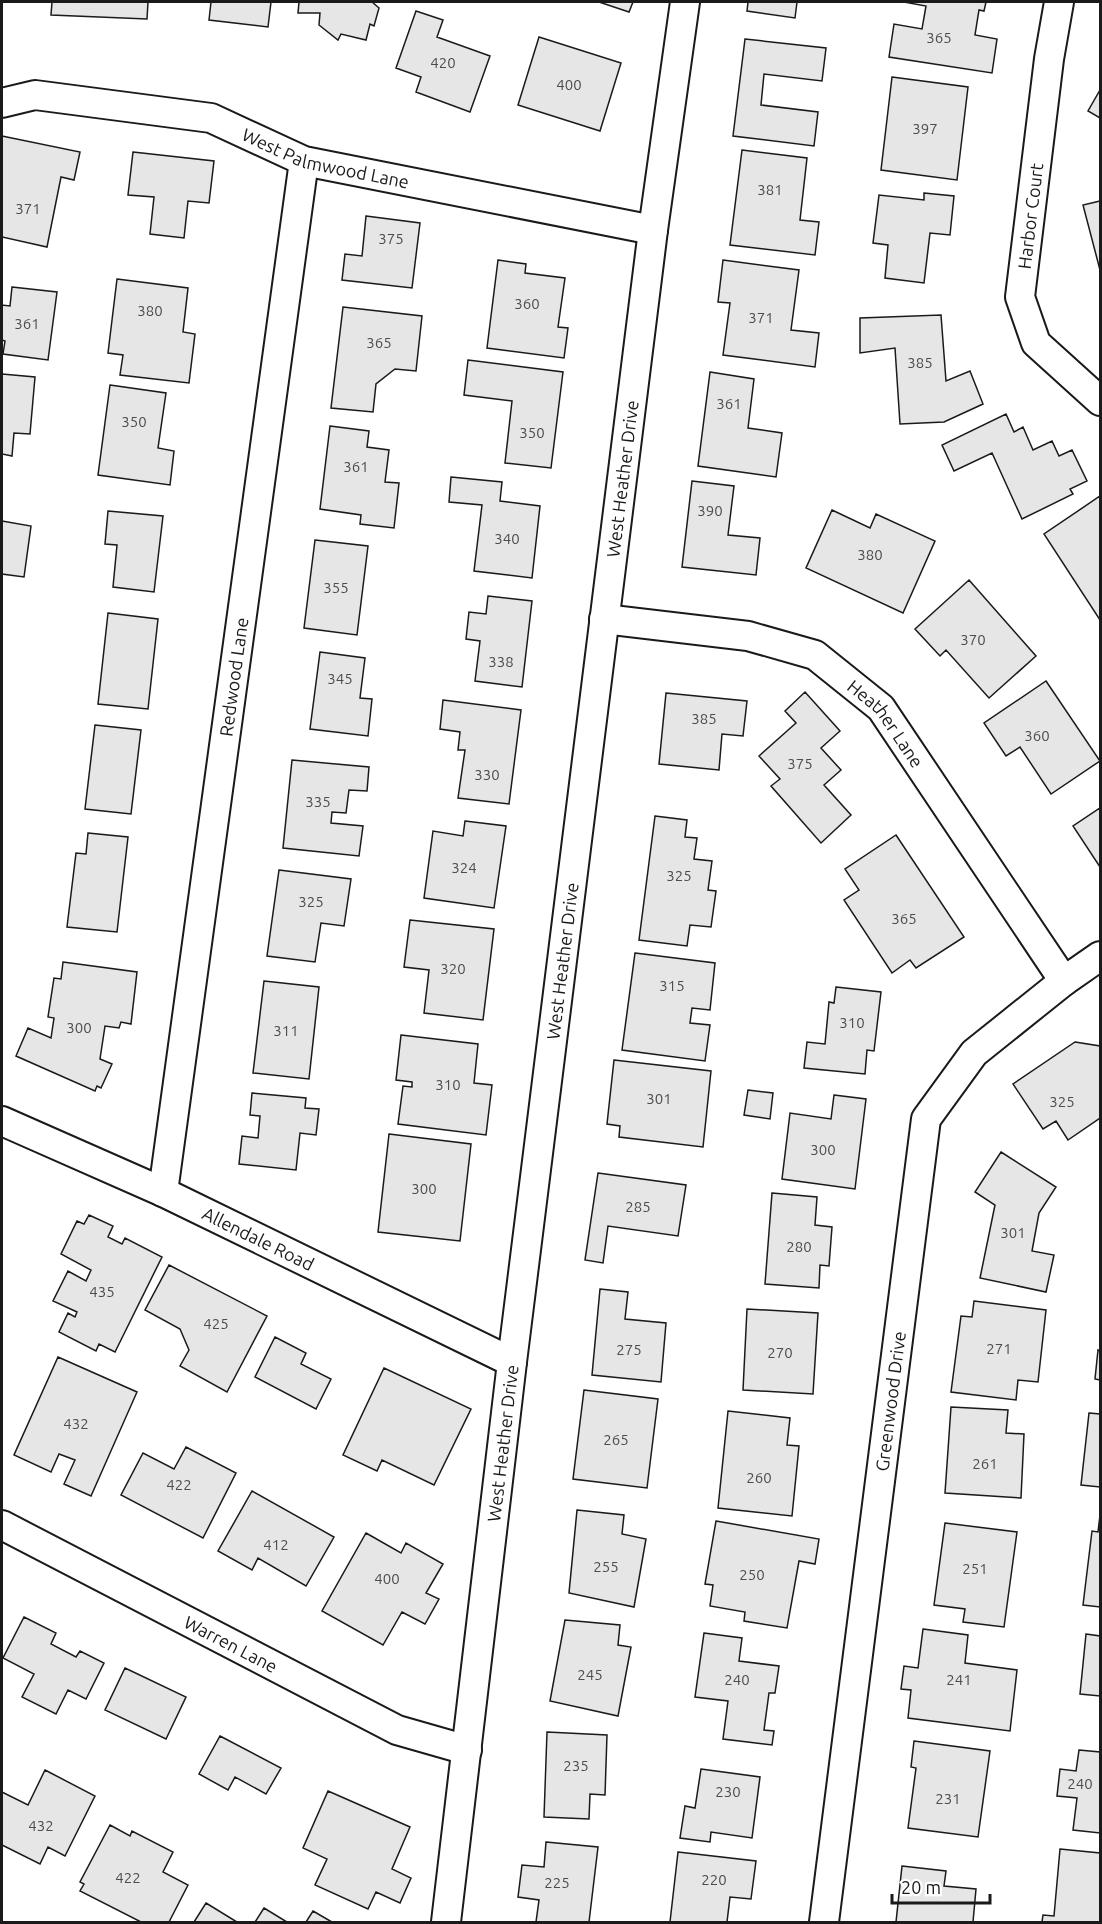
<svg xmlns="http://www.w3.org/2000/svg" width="1102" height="1924" viewBox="0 0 1102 1924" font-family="Ubuntu,sans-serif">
<rect width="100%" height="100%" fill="#fff"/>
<path fill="#e6e6e6" stroke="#1a1a1a" stroke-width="1.5" d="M52,2h96l-1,17 -96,-4z
M211,2h60l-3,25 -59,-7z
M299,2h73l7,6 -5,18 -4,-2 -4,16 -25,-6 -3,6 -19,-15 1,-12h-22z
M599,2h34l-4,10z
M748,2h49l-2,16 -48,-7z
M904,2h82l-2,9 -5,-1 -4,25 22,4 -5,34 -103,-16 5,-33 28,5 4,-23z
M416,11l27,9 -6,17 53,19 -20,56 -54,-20 5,-15 -25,-9z
M539,37l82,26 -21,68 -82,-26z
M745,39l81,9 -4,33 -58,-7 -3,31 57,7 -4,34 -81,-10z
M892,77l76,10 -11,93 -76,-10z
M1100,90v28l-12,-7z
M2,136l78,16 -6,28 -13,-3 -14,70 -45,-10z
M742,150l65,8 -7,62 19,2 -4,33 -85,-10z
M133,152l81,9 -5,42 -21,-2 -4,37 -34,-4 4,-37 -26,-2z
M924,193l30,3 -4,39 -20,-2 -6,50 -39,-5 3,-33 -15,-2 6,-48 45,5z
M1100,201v69l-17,-65z
M366,216l54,7 -8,65 -70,-8 3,-26 17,2z
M498,260l28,4 -1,9 40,5 -7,49 10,1 -4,30 -77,-10z
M723,260l76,10 -8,60 28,3 -4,34 -92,-12 7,-52 -12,-1z
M117,279l71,9 -5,44 12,2 -6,49 -69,-8 3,-20 -15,-2z
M12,287l45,5 -9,68 -45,-6 2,-13 -3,-1v-35l8,1z
M343,307l79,9 -6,55 -21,-2 -19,15 -3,28 -42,-4z
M941,315l5,66 24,-10 13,33 -39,18 -44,2 -5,-76 -35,5v-35z
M468,360l95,12 -12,96 -46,-5 7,-62 -48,-6z
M710,372l44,7 -6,49 34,5 -6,44 -78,-11z
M2,374l33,3 -5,57 -16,-1 -2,23 -10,-2z
M110,385l56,8 -8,55 16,3 -4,34 -72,-10z
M1006,414l8,18 9,-5 10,23 19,-9 7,15 13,-6 15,31 -17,8 3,5 -51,25 -30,-66 -38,18 -12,-26z
M330,426l39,5 -2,16 22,3 -4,32 14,1 -5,45 -34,-4 1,-9 -41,-6z
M451,477l51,5 -2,19 40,5 -8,72 -58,-7 8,-66 -33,-3z
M692,481l42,5 -6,49 32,3 -4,37 -74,-8z
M1100,496v124l-56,-86z
M832,510l38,18 6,-14 59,27 -32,72 -97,-45z
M108,511l55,5 -9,76 -41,-5 4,-42 -12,-1z
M2,521l29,5 -7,51 -22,-3z
M315,540l53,6 -11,89 -53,-7z
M969,580l67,76 -47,42 -43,-48 -6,6 -25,-27z
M488,596l44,5 -10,86 -47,-6 5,-40 -14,-2 3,-27 17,2z
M108,613l50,6 -10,90 -50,-5z
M320,652l45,6 -5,40 12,1 -4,37 -58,-7z
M1046,681l54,80 -49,33 -31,-47 -14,9 -22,-33z
M805,692l35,39 -19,17 20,22 -17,15 27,30 -30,28 -50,-57 9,-7 -21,-23 37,-33 -11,-12z
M666,693l81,8 -4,35 -21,-2 -3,36 -60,-6z
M443,700l78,10 -12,94 -51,-6 7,-48h-7l2,-18 -20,-3z
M95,725l46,5 -10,84 -46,-5z
M292,760l77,7 -2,24 -18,-1 -3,23 -14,-1 -1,11 32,3 -4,30 -76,-8z
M1100,808v59l-27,-41z
M655,816l32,4 -2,17 12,1 -3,21 18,2 -4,29 8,1 -5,36 -21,-2 -3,21 -48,-6z
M465,821l41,5 -12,82 -70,-10 9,-67 30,5z
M88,833l40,4 -11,95 -50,-5 9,-74 10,1z
M896,835l68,102 -48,31 -6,-8 -18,13 -48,-73 15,-10 -14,-21z
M279,870l72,9 -7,47 -23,-3 -6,39 -48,-6z
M410,920l84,9 -11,91 -59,-7 5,-43 -25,-3z
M635,953l80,10 -5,47 -18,-2 -2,15 20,2 -5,36 -83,-11z
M63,962l74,10 -6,52 -10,-2 -2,6 -14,-2 -5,33 12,5 -11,24 -4,-2 -2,5 -79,-35 12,-28 23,10 3,-20 -6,-1 6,-39 7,1z
M264,981l55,6 -10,92 -56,-6z
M836,987l45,5 -7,59 -7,-1 -2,24 -61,-6 3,-26 18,2 4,-42 5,1z
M401,1035l77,9 -4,39 18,2 -6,50 -88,-11 5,-38 9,1v-5l-16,-2z
M1075,1042l25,4v72l-32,22 -12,-19 -13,8 -30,-45z
M614,1060l97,11 -8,76 -84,-10 1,-11 -13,-2z
M748,1090l25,3 -3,26 -26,-4z
M252,1093l54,5 -1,10 14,1 -3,26 -16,-2 -4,37 -57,-6 3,-28 16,2 2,-22 -10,-1z
M834,1095l32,4 -11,90 -73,-10 8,-66 41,6z
M389,1134l82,10 -11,97 -82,-9z
M1001,1152l55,35 -17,26 -7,38 22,4 -8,37 -66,-14 15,-73 -20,-13z
M598,1173l88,12 -8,51 -70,-10 -5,37 -18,-3z
M772,1193l45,4 -2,28 17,2 -3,39 -9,-1 -1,23 -54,-4z
M89,1215l24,11 -5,11 14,7 3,-6 37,19 -47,95 -16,-8 -3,7 -37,-19 9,-19 7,4 2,-5 -24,-11 15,-30 18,10 5,-11 -30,-16 16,-33 7,3z
M169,1265l98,51 -40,76 -47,-26 9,-16 -9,-21 -35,-19z
M600,1289l28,3 -3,27 41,4 -5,59 -69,-7z
M974,1301l72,9 -8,72 -20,-2 -2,20 -65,-8 10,-76 11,1z
M747,1309l71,4 -5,81 -70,-4z
M275,1337l31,16 -5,11 30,15 -15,30 -61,-32z
M1098,1350l2,1v29l-5,-1z
M58,1357l79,35 -46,104 -27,-12 11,-24 -16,-6 -8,18 -37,-17z
M384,1368l87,41 -37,76 -52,-25 -5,11 -34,-16z
M584,1390l74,9 -11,89 -74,-9z
M951,1407l57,3 -2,23 18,1 -3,64 -76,-5z
M728,1411l62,7 -3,27 12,1 -7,70 -74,-8z
M1089,1413l11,1v73l-19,-2z
M186,1447l50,26 -33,65 -82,-43 22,-42 31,16z
M252,1491l82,46 -28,49 -48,-28 -6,12 -34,-19z
M577,1510l47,5 -2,19 24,5 -12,68 -65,-14z
M1100,1515v92l-17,-2 9,-74 6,1z
M716,1521l103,18 -4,25 -16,-3 -12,67 -43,-7 1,-9 -35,-6 3,-21 -8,-1z
M945,1523l72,9 -13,95 -41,-5 2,-13 -31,-4z
M366,1533l35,20 5,-10 37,21 -17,29 13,6 -14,25 -23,-12 -19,33 -61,-34z
M24,1617l32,16 -5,11 25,13 4,-6 24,12 -18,36 -18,-9 -12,24 -34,-17 12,-23 -31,-16z
M565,1620l55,5 -2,20 13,2 -13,69 -68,-15z
M923,1629l45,6 -3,28 52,7 -7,61 -102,-13 3,-28 -10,-1 3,-23 14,2z
M704,1633l38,5 -3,23 40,5 -4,27h-6l-5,37 10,1 -2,14 -49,-6 5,-38 -33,-4z
M1086,1634l14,2v60l-20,-2z
M125,1668l61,29 -20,42 -61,-29z
M547,1732l60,3 -2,60 -15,-1 -1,25 -45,-2z
M220,1736l61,32 -15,26 -31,-17 -7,13 -29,-16z
M914,1741l76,10 -12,86 -70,-9 8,-60 -5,-1z
M1079,1750l21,2v81l-27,-3 4,-32 -20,-2 3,-27 16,2z
M701,1769l59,8 -8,61 -41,-6 -1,10 -30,-4 5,-32 10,2z
M45,1770l50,26 -30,60 -17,-9 -8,17 -38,-19v-53l26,13z
M328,1791l82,36 -18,42 19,9 -11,25 -24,-11 -8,17 -53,-24 12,-26 -24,-11z
M110,1825l20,11 2,-5 41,21 -10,20 25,13 -19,37h-28l-61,-31 4,-7 -4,-2z
M546,1842l52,5 -9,75h-53l3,-22 -21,-3 4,-32 22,2z
M1060,1849l40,4v69h-58l1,-7 11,1z
M678,1852l78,9 -5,38 -21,-2 -3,25h-57z
M902,1866l44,5 -2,15 32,3 -3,33h-77z
M206,1903l31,19h-43z
M264,1908l23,14h-32z
M313,1911l19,11h-26z"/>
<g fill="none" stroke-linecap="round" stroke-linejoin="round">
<defs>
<g id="street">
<path d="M1059,2l-10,57 -29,238 16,46 64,58"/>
<path id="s1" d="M2,103l33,-8 176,23 93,43 349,69"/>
<path id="s2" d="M604,619l144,17 67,19 66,53 183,273"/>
<path id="s3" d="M2,1121l161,71 349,170"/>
<path id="s4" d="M163,1192l141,-1031"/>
<path id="s5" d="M2,1525l395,205 70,20"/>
<path id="s6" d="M446,1922l66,-560 141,-1132 32,-228"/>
<path id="s7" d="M824,1922l102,-803 48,-66 90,-72 36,-25"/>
</g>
</defs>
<use href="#street" stroke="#1a1a1a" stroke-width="32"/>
<use href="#street" stroke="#fff" stroke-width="28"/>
</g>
<g text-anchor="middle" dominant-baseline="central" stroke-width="4.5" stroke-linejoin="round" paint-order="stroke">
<g font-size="15" fill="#4d4d4d">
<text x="939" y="37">365</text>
<text x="443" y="62">420</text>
<text x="569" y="84">400</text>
<text x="925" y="128">397</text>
<text x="770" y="189">381</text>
<text x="28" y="208">371</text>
<text x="391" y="238">375</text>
<text x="527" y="303">360</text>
<text x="150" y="310">380</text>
<text x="761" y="317">371</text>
<text x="27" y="323">361</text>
<text x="379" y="342">365</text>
<text x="920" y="362">385</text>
<text x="729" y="403">361</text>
<text x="134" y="421">350</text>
<text x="532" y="432">350</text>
<text x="356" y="466">361</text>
<text x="710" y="510">390</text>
<text x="507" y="538">340</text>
<text x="870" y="554">380</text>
<text x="336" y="587">355</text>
<text x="973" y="639">370</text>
<text x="501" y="661">338</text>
<text x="340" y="678">345</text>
<text x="704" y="718">385</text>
<text x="1037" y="735">360</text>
<text x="800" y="763">375</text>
<text x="487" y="774">330</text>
<text x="318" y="801">335</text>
<text x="464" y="867">324</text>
<text x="679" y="875">325</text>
<text x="311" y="901">325</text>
<text x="904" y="918">365</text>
<text x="453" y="968">320</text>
<text x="672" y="985">315</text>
<text x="852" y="1022">310</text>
<text x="79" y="1027">300</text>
<text x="286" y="1030">311</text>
<text x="448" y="1084">310</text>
<text x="659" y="1098">301</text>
<text x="1062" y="1101">325</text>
<text x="823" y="1149">300</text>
<text x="424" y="1188">300</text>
<text x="638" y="1206">285</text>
<text x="1013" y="1232">301</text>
<text x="799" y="1246">280</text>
<text x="102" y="1291">435</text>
<text x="216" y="1323">425</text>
<text x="999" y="1348">271</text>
<text x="629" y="1349">275</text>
<text x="780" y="1352">270</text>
<text x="76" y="1423">432</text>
<text x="616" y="1439">265</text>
<text x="985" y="1463">261</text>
<text x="759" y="1477">260</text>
<text x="179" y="1484">422</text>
<text x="276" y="1544">412</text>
<text x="606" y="1566">255</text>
<text x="975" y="1568">251</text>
<text x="752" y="1574">250</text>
<text x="387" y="1578">400</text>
<text x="590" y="1674">245</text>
<text x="737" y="1679">240</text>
<text x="959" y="1679">241</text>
<text x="576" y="1765">235</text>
<text x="1080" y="1783">240</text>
<text x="728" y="1791">230</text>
<text x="948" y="1798">231</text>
<text x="41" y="1825">432</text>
<text x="128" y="1877">422</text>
<text x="714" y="1879">220</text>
<text x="557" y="1882">225</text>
</g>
<g font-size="18" fill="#1a1a1a" stroke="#fff">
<text stroke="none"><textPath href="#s1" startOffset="334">West Palmwood Lane</textPath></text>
<text transform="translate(1030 216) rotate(-83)">Harbor Court</text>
<text stroke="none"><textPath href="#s6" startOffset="1454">West Heather Drive</textPath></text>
<text stroke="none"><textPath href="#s4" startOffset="520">Redwood Lane</textPath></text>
<text stroke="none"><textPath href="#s2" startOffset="314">Heather Lane</textPath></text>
<text stroke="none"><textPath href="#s6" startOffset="968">West Heather Drive</textPath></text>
<text stroke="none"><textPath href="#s3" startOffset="282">Allendale Road</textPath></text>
<text stroke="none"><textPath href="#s7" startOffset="525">Greenwood Drive</textPath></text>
<text stroke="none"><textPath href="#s6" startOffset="482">West Heather Drive</textPath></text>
<text stroke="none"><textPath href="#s5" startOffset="258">Warren Lane</textPath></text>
</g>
</g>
<rect width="1102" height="1924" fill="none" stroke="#1a1a1a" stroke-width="6"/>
<path d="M892 1894v9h98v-9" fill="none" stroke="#1a1a1a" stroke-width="3"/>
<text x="901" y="1894" font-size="18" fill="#1a1a1a" stroke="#ffffff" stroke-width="4.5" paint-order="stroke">20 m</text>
</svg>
